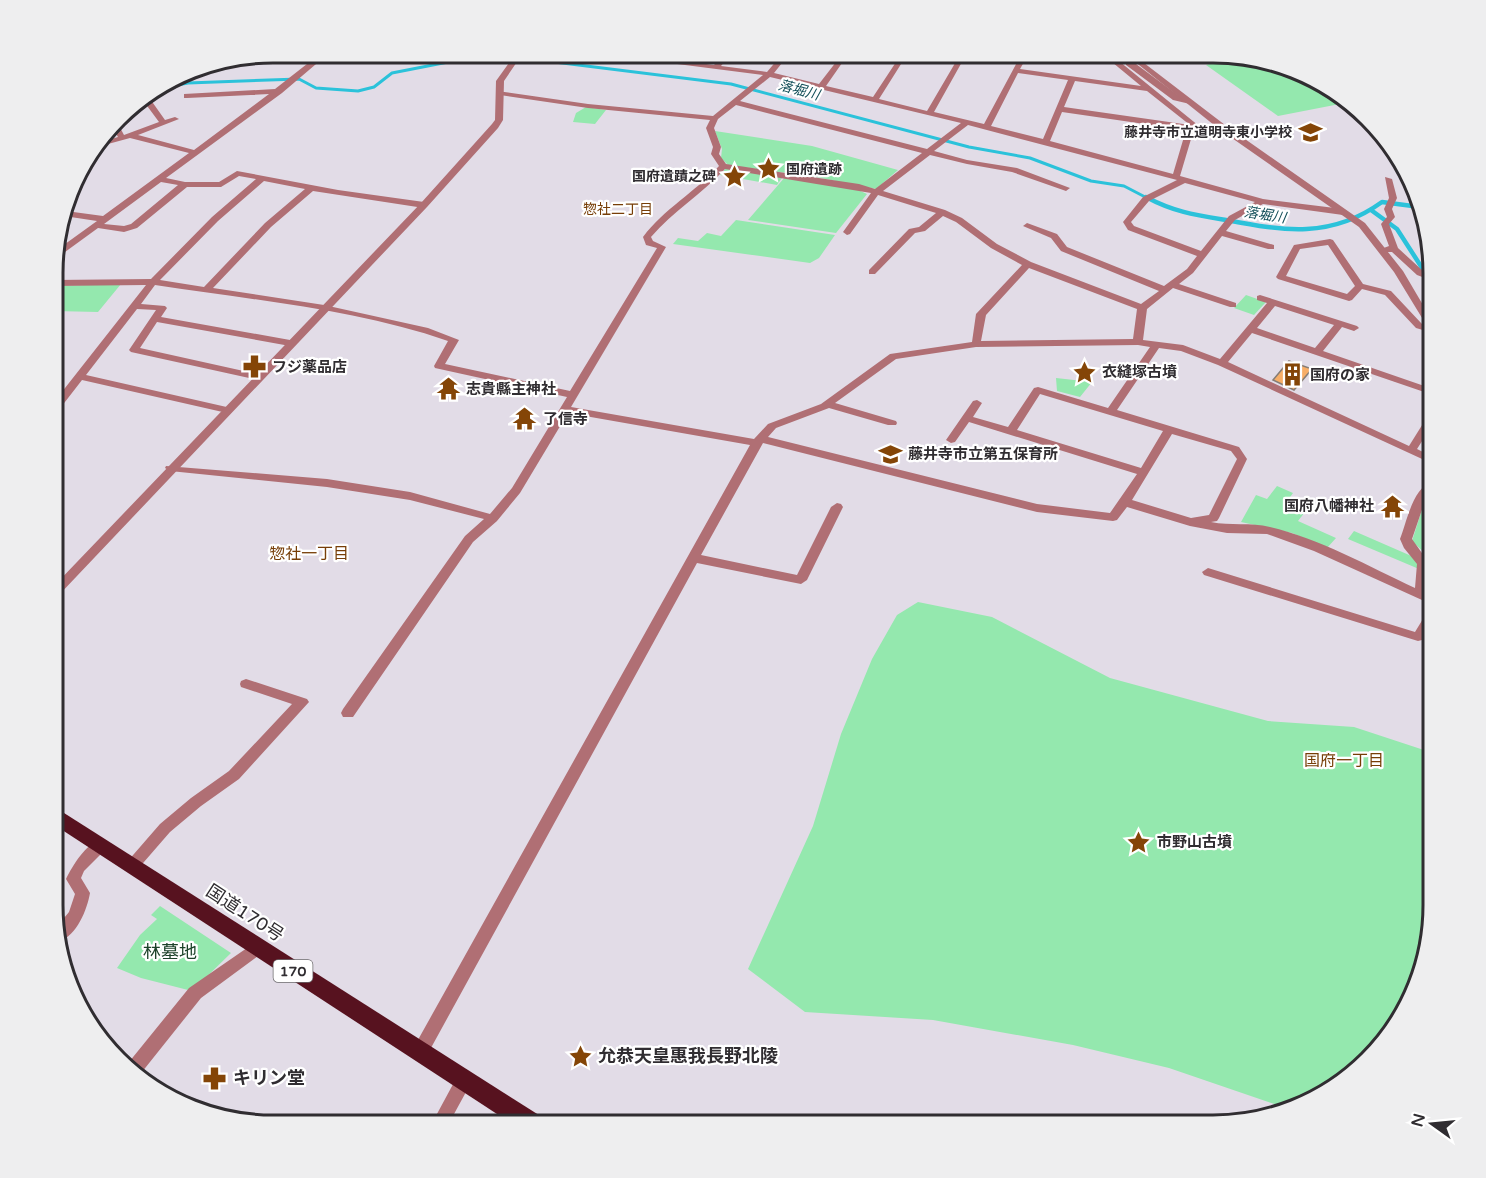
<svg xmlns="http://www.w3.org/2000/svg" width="1486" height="1178" viewBox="0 0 1486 1178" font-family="'Varela Round','Noto Sans JP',sans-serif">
<rect width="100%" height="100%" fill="#e2dce7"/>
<path fill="#94e8ae" d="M1240,56l57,13 53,33 -72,14 -72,-51z
M586,107l20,3 -11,14 -22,-2 3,-9z
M715,131l97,15 86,24 -22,19 -60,-12 -88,-12 -7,-7 1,-9z
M726,168l58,7 -7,10 -57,-10z
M785,177l69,11 13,6 -31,39 -88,-13z
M736,220l99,15 -16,23 -9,5 -137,-19 5,-6 20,3 9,-8 14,3z
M121,284l-23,28 -44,-1v-25z
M1246,295l20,7 -12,13 -20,-7z
M1056,378l36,4 -12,15 -23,-6z
M1277,486l16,7 -5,7 20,8 -10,13 38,17 -9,10 -35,-15 -51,-11 15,-27 11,4z
M1430,493l3,2v66l-21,-20 13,-41z
M1354,531l62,27 3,11 -71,-30z
M918,602l74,15 118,61 158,43 86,6 79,26v166l-16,70 -39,62 -81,58 -5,1 -123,-42 -96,-23 -140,-25 -128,-8 -57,-43 65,-143 28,-92 31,-75 25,-44z
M160,906l71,47 -39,38 -51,-13 -24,-10 23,-33 17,-16 -6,-4z"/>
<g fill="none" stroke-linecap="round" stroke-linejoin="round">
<path stroke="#2bc2da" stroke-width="3" d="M161,88l27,-5 111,-4 17,9 42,3 16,-4 18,-14 97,-19 242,30 238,63 61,11 61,23 33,5 25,13"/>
<path stroke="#2bc2da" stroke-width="4.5" d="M1146,197c28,15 49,18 80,23 58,11 105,19 156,-18l38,5
M1371,210l26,19 36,56"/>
</g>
<path fill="#f7ae68" stroke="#867d76" stroke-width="1.5" d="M1289,361l23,8 -18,21 -21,-10z"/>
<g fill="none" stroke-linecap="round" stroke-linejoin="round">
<path fill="#b06f74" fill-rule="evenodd" d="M321,53h8l-47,40 -116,85 19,4h34l18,-11 101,19 86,12 4,3 -4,3 -111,-17 -42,36 -58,61 111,17 104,23 31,12 -14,24 125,27 87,-143 -11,-3 -3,-8c21,-28 52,-45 76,-71l-8,-12 2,-7 -7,-19 4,-8 -122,-12 -88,-13 -4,-2 1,-2 91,13 125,12 50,-41 -156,-20 -4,-2h18l93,12 11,-12h7l-11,13 46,6 16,-19h7l-16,20 45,11 24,-31h6l-23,33 47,11 29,-44h6l-29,46 48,12 34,-58h6l-33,59 50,12 38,-71h7l-9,16 121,17 -40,-33h8l90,73 -5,3 -14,47 83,23 80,10 4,3 -4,3 -80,-11 -28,16 -9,11 48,14v4h-6l-46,-13 -29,37 -14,11 57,19v4h-6l-57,-19 -26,21 -4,31 40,5 37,14 47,-56 -10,-3v-4l3,-1 97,31 2,2 -5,3 -12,-4 -19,24 110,38v6l-181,-62 -24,29 181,84 20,-32 4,-1v11l-16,25 16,8v7l-215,-99 -37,-14 -22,-3 -42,62 122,37 8,12 -28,59 -2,3 -6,1c19,4 40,0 59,5 48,11 100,40 145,61l2,-24 -13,-16 -4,-9c7,-18 13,-52 33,-58v9l-7,8 -14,41 17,24 -3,30 7,3v9l-119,-54 -47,-17 -40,-1 -37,-7 -63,-19 -10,13 -4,1 -76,-9 -274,-69 -62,112 96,20 34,-68 6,-4 4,1 2,3 -36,73 -6,4 -104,-21 -271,494 -6,3 -6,-3 -2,-5 2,-5 336,-602 -182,-32 -48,80 -23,28 -24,21 -120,175h-10l-2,-4 2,-4 122,-173 19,-17 -74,-19 -83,-13 -157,-16 -5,-3 1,-2 161,13 83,13 80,22 22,-26 55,-91 -132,-29 -1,-2 14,-25c-93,-32 -195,-41 -293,-56l-14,19 24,2 2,2 -6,9 129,23 5,3 -5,3 -133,-24 -17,26 122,27v4l-4,1 -127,-28 -2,-2 27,-40 -19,-1 -51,66 145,33 1,2 -1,2 -4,1 -145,-33 -24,31 -4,1v-10l92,-117 -92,1v-6l97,-1 61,-62 44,-38 -17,-3 -18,11h-34l-50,41 -13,4 -26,-4 -44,32v-8l43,-31 -33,-5 2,-5 37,5 86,-63 -59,-15 -22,6v-4l10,-3 -6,-10 5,-5 7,13 35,-13 -17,-23 6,-3 17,24 10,-3 4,2 -41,16 56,15 75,-56 -82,4h-3v-4l91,-5zM1018,73l50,7 -25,59 -52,-13zM770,77l191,46 -34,26 -187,-48zM1075,81l72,10 43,34 -126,-18zM736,105l186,48 -47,36 -16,-5 -133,-20 -7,-10 2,-7 -7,-19 4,-9zM1062,112l124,18 -13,44 -123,-33zM968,125l209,55 -34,17 -20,25 5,8 69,26 -10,13 -23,17 -97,-39 -10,-13 -30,-11 -4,3 28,12 10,13 98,40 -18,13 -110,-42 -34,-18 -35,-26 -17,-8 -62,-19 47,-36 37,9 45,8 54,19 4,-3 -53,-20 -50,-8 -33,-9zM725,169l146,24 -28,39 4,3 3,-1 28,-39 58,18 -17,14 -10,2 -40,41v4h6l40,-41 10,-2 18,-15 13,6 35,26 31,17 -46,49 -4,28 -82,12 -69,50 -53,20 -14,15 -183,-32 95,-160 -13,-6 -2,-4c22,-26 51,-43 74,-68zM264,181l41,8 -40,34 -61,64 -44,-7 58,-59zM161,182l17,3 -47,39 -7,2 -20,-2zM1185,183l70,19 -26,14 -28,35 -67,-25 -3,-4 18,-21zM1029,268l108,41 -4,30 -152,2 5,-26zM1275,306l59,19 -19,23 -58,-20zM1138,345l12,2 -42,61 -70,-21 -4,1 -26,39 -35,-10 9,-14 -5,-3 -4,1 -27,39 5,3 4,-1 14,-20 168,52 -27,39 -73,-9 -269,-67 8,-9 53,-20 59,17h8l1,-2 -1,-2 -61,-18 61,-44 80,-12zM1040,394l123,37 -22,37 -124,-38zM1172,434l59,17 6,8 -28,56 -18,3 -59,-18z
M1126,61h6l47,35 15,6 -4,2 -17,-4 -47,-35z
M1385,177l7,2 5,19 -5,11 3,8 -6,7 9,24 25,23 10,4v6l-16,-6 -25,-23h-7l-4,-3 8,-3 -8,-22 6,-7 -3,-8 5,-11z
M1330,239l3,1 30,44 28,7 31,33 11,3v6l-17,-5 -31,-33 -23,-6 -10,11 -3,1 -71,-22 -2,-2 18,-32zM1328,245l27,41 -8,8 -61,-18 14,-27z
M1208,568l207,64 14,-23 4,-1v14l-11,18 -4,1 -214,-66 -2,-3z
M246,679l61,20 2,3 -70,77 -38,27 -31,26 -33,38 -5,2 -5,-2 -2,-4 2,-4 33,-38 31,-26 38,-27 63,-67 -51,-17 -1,-3 1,-3z
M101,839l5,2 2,4 -2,4 -22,22 -3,7 9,15c-3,17 -13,42 -31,49l-4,-13 14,-17 6,-18 -9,-15c7,-14 19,-34 35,-40z
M257,941l5,2 3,5 -3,5 -61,45 -63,79 -13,-10 64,-79z
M464,1073l6,2 2,6 -24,44h-17l27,-50z"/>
<path fill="#b06f74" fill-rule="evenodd" d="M516,53h7l-19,28 -1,39 -5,8 -71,79 -369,389 -4,1v-11l367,-383 71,-79 3,-4 1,-39z
M1124,53h7l94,72 140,98 38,48 30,51v10l-3,-1 -36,-59 -35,-45 -140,-98z"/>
<path fill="#57121f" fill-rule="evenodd" d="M53,806l489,311 4,8h-32l-461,-301z"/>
</g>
<defs>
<symbol id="school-bare" viewBox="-9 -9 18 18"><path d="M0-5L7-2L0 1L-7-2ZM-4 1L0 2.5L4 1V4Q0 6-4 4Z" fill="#844507" stroke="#fff" stroke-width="2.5" paint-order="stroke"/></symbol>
<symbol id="sight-bare" viewBox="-9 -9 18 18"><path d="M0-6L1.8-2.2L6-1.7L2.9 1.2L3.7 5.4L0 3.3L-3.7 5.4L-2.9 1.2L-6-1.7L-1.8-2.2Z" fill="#844507" stroke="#fff" stroke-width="2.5" paint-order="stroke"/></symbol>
<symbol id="pharmacy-bare" viewBox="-9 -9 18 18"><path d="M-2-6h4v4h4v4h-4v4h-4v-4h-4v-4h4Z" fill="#844507" stroke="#fff" stroke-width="2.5" paint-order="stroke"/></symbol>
<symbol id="building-bare" viewBox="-9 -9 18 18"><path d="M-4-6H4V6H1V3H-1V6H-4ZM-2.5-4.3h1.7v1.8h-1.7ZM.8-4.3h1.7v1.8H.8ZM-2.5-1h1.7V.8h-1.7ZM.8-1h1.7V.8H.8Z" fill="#844507" stroke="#fff" stroke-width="2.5" paint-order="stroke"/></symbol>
<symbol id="temple-bare" viewBox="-9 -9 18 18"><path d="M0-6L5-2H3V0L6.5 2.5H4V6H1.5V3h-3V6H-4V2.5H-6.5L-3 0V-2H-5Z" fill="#844507" stroke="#fff" stroke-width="2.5" paint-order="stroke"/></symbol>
</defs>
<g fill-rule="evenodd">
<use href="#school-bare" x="1294" y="116" width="33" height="33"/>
<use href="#sight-bare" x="752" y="152" width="33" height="33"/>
<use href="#sight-bare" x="718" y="160" width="33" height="33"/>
<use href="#pharmacy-bare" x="238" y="350" width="33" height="33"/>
<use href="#sight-bare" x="1068" y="356" width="33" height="33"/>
<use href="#building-bare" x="1276" y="358" width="33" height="33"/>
<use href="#temple-bare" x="432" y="372" width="33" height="33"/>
<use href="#temple-bare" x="508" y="402" width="33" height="33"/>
<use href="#school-bare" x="874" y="438" width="33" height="33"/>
<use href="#temple-bare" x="1376" y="490" width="33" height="33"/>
<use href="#sight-bare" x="1122" y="826" width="33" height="33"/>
<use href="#sight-bare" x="564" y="1040" width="33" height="33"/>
<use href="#pharmacy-bare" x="198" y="1062" width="33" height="33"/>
</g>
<g text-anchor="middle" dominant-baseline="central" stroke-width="4.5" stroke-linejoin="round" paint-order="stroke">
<g font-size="14" font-style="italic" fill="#124e58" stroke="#fff">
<text transform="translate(799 90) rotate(15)">落堀川</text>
<text transform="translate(1265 215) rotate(9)">落堀川</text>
</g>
<g font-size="14" font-weight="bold" fill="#302d31" stroke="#fff" text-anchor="end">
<text x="1292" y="132">藤井寺市立道明寺東小学校</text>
<text x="786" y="169" text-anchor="start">国府遺跡</text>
<text x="716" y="176">国府遺蹟之碑</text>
</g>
<g font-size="14" fill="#773e07" stroke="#fff">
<text x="618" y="209">惣社二丁目</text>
</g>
<rect fill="#fff" stroke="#6e6c6f" stroke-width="1.5" x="273.5" y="960" width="39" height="22" rx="4.5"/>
<g font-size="14" font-weight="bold" fill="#302d31">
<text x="293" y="971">170</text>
</g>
<g font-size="15" font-weight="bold" fill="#302d31" stroke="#fff" text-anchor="start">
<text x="272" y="367">フジ薬品店</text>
<text x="1102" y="372">衣縫塚古墳</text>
<text x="1310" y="375">国府の家</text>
<text x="466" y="389">志貴縣主神社</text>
<text x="543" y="419">了信寺</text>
<text x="908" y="454">藤井寺市立第五保育所</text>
<text x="1374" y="506" text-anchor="end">国府八幡神社</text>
<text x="1157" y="842">市野山古墳</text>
</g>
<g font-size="16" fill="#773e07" stroke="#fff">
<text x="309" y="554">惣社一丁目</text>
<text x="1344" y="761">国府一丁目</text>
</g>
<g font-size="18" fill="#302d31" stroke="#fff">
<text transform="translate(245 913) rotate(33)">国道170号</text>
</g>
<g font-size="18" fill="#1c422a" stroke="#fff">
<text x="170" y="952">林墓地</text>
</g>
<g font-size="18" font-weight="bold" fill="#302d31" stroke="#fff" text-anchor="start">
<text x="598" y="1056">允恭天皇惠我長野北陵</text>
<text x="233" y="1078">キリン堂</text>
</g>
</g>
<path d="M0 0H1486V1178H0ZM273 63H1213A210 210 0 0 1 1423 273V905A210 210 0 0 1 1213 1115H273A210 210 0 0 1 63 905V273A210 210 0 0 1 273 63Z" fill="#eeeeef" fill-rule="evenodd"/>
<path fill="none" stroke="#302d31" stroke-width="3" d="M273 63H1213A210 210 0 0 1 1423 273V905A210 210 0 0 1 1213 1115H273A210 210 0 0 1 63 905V273A210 210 0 0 1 273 63Z"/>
<g transform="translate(1432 1124) rotate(285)" stroke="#ffffff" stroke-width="4.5" paint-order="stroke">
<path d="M0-4.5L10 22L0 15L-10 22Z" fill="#302d31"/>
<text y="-9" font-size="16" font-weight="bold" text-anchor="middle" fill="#302d31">N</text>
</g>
</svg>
